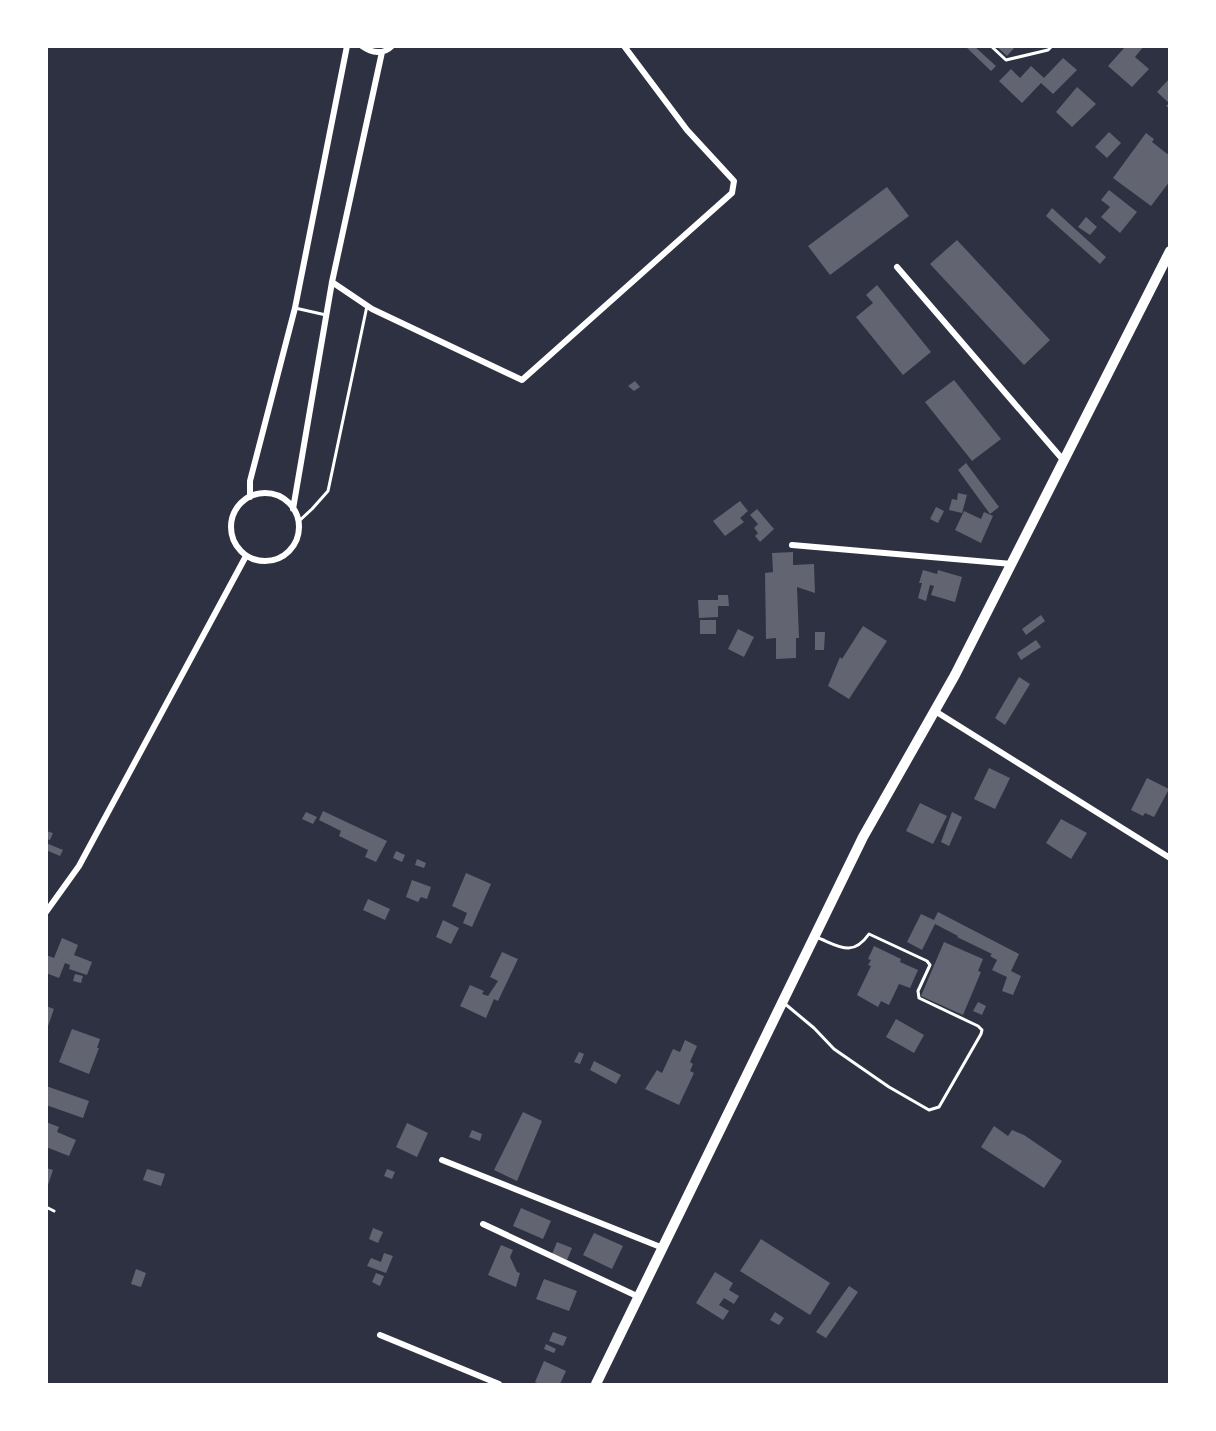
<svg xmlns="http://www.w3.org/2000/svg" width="1216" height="1431" viewBox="0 0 1216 1431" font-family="'Varela Round',sans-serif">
<rect width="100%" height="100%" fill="#2d3142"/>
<path fill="#626471" d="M965,46h9l22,20 -5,5z
M996,46h20l-9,10z
M1144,46l-9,11 14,12 -17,18 -24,-21 17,-19z
M1063,58l14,12 -24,24 -12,-11 -19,20 -23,-22 12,-12 9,9 11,-12 13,12z
M1170,78v31l-4,-3 3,-3 -12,-11z
M1077,87l19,17 -24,23 -16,-15z
M1109,132l12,11 -14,15 -12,-11z
M1146,133l8,6 -2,3 18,14v25l-19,25 -38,-28z
M887,187l22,29 -79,59 -22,-29z
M1109,190l28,22 -17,21 -19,-16 9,-10 -9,-7z
M1052,208l54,49 -6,7 -54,-48z
M1086,217l11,10 -7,8 -12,-8z
M957,240l93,100 -26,25 -94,-101z
M877,285l54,67 -28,23 -47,-58 17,-14 -7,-8z
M954,380l47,59 -29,22 -47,-59z
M635,381l5,6 -6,4 -6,-5z
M966,463l33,44 -9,7 -32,-44z
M958,493l9,2 -5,18 -13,-3 3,-11 5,1z
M740,501l8,10 -8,7 4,4 -19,14 -12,-15z
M936,507l8,4 -6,12 -8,-4z
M757,509l17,20 -14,13 -5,-6 3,-3 -4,-5 4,-4 -8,-9z
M964,511l17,8 3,-7 9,4 -12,27 -26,-13z
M793,552v13l21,-1 1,29 -18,-6 2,51h-3v20l-20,1v-21l-10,1 -1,-66 8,-1 -1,-19z
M923,570l14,4 1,-4 24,7 -7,25 -24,-7 3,-9 -4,-1 -4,16 -8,-3 4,-15h-3z
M718,595h10l1,11h-11v11l-19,1 -1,-18h20z
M1041,615l4,6 -19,14 -4,-6z
M700,620h16v14h-16z
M863,626l24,15 -38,58 -21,-13 12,-29 2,2z
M738,629l16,8 -10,20 -16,-8z
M815,632h10l-1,18h-9z
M1036,640l5,7 -20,13 -4,-7z
M1019,677l11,7 -25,41 -10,-7z
M989,768l21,10 -15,31 -21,-10z
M1147,778l22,11 -15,28 -9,-4 -2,3 -12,-6z
M920,803l27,13 -14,28 -27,-13z
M323,811l64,30 -11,21 -11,-5 3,-7 -29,-14 2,-5 -22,-11z
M306,812l11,5 -4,7 -11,-5z
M952,812l10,5 -13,29 -8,-4z
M1061,819l26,14 -16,26 -25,-16z
M46,831l7,2 -3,7 -4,-1z
M46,843l17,7 -3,6 -14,-6z
M396,851l9,4 -3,7 -9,-4z
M417,859l9,4 -2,5 -9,-3z
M466,873l25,11 -19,43 -9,-4 4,-10 -15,-7z
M412,880l19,7 -4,12 -6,-2 -3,5 -12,-5z
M368,899l22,10 -5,11 -22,-10z
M938,912l81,42 -8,17 10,5 -8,19 -11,-4 5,-14 -15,-7 5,-10 -7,-4 2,-2 -35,-17 1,-1 -23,-12 -13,26 -15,-8 14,-28 13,6z
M443,920l16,8 -8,16 -15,-7z
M62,938l16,7 -4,10 18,7 -5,13 -18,-6 1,-4 -5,-2 -6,15 -13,-5v-18l8,3z
M944,942l39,17 -5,12 3,1 -18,43 -42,-19z
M874,946l27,13 -1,3 18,8 -8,18 -11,-4 -10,21 -8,-4 -3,6 -21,-12 14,-29 -3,-1 3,-5 -3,-1z
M502,952l16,7 -20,42 -4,-2 -8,19 -26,-12 10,-21 14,6 -2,3 6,2 10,-15 -8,-4z
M75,974l8,2 -2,7 -8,-2z
M978,1002l8,4 -4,9 -9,-4z
M46,1006l8,3 -7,20h-1z
M896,1019l28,16 -10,18 -28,-16z
M72,1029l28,10 -3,9h2l-10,26 -30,-12z
M685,1040l12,6 -7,16 3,2 -3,7 4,2 -15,32 -34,-16 12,-19 5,3 11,-24 7,3z
M579,1052l5,2 -4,10 -6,-2z
M594,1061l27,14 -5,9 -26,-14z
M46,1086l43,15 -6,17 -37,-13z
M523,1112l19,9 -25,60 -23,-11z
M46,1122l13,5 -2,5 19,8 -7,16 -23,-9z
M407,1123l21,10 -11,24 -21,-10z
M994,1126l14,10 4,-6 12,5 38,26 -18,27 -63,-41z
M472,1130l10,4 -2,7 -11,-4z
M46,1168l7,2 -6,18h-1z
M147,1169l18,5 -4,12 -18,-6z
M387,1169l8,3 -3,7 -8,-3z
M521,1208l30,13 -8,18 -30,-13z
M373,1228l10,4 -5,11 -9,-4z
M594,1233l29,13 -11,23 -29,-14z
M761,1239l69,44 -20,32 -70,-44z
M557,1242l15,6 -5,12 -15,-6z
M501,1245l12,5 -3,7 7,15 3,1 -4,14 -28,-12z
M384,1253l9,3 -7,17 -19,-7 4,-8 10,4z
M136,1269l10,4 -5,14 -10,-3z
M715,1272l18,11 -4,7 10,6 -5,8 -10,-6 -5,7 10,6 -6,9 -27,-17z
M376,1273l8,3 -4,10 -8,-4z
M544,1279l33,12 -8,20 -33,-12z
M849,1286l9,6 -32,46 -10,-6z
M775,1312l9,6 -5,7 -9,-5z
M553,1332l14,5 -4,9 -14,-5z
M546,1344l10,5 -2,4 -10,-4z
M544,1361l22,10 -6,13h-20l-5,-2z"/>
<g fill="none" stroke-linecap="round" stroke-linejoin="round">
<path stroke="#fff" stroke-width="3" d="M991,46l15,14 42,-10 4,-4
M295,308l31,7
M298,522l14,-13 16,-18 39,-185
M784,1003l30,25 20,21 55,38 40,23 10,-3 42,-73 1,-4 -4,-4 -59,-28 -1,-7 12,-26 -3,-4 -58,-27c-17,24 -30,12 -53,3
M46,1207l8,4"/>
<path stroke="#fff" stroke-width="6" d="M362,46c10,7 21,9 30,0
M897,267l167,194
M332,282l40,27 150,71 210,-187 2,-12 -47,-51 -63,-84
M231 527a34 34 0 1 1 68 0a34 34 0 1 1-68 0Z
M250,497v-16l45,-173 52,-262
M293,509l39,-227 50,-230
M792,545l220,19
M935,711l235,147
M46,912l33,-46 167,-310
M442,1160l221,88
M483,1224l156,73
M380,1335l119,49"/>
<path stroke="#fff" stroke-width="10" d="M596,1384l267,-547 92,-162 215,-424"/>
</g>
<rect width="1216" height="1431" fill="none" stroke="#ffffff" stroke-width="96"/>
</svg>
